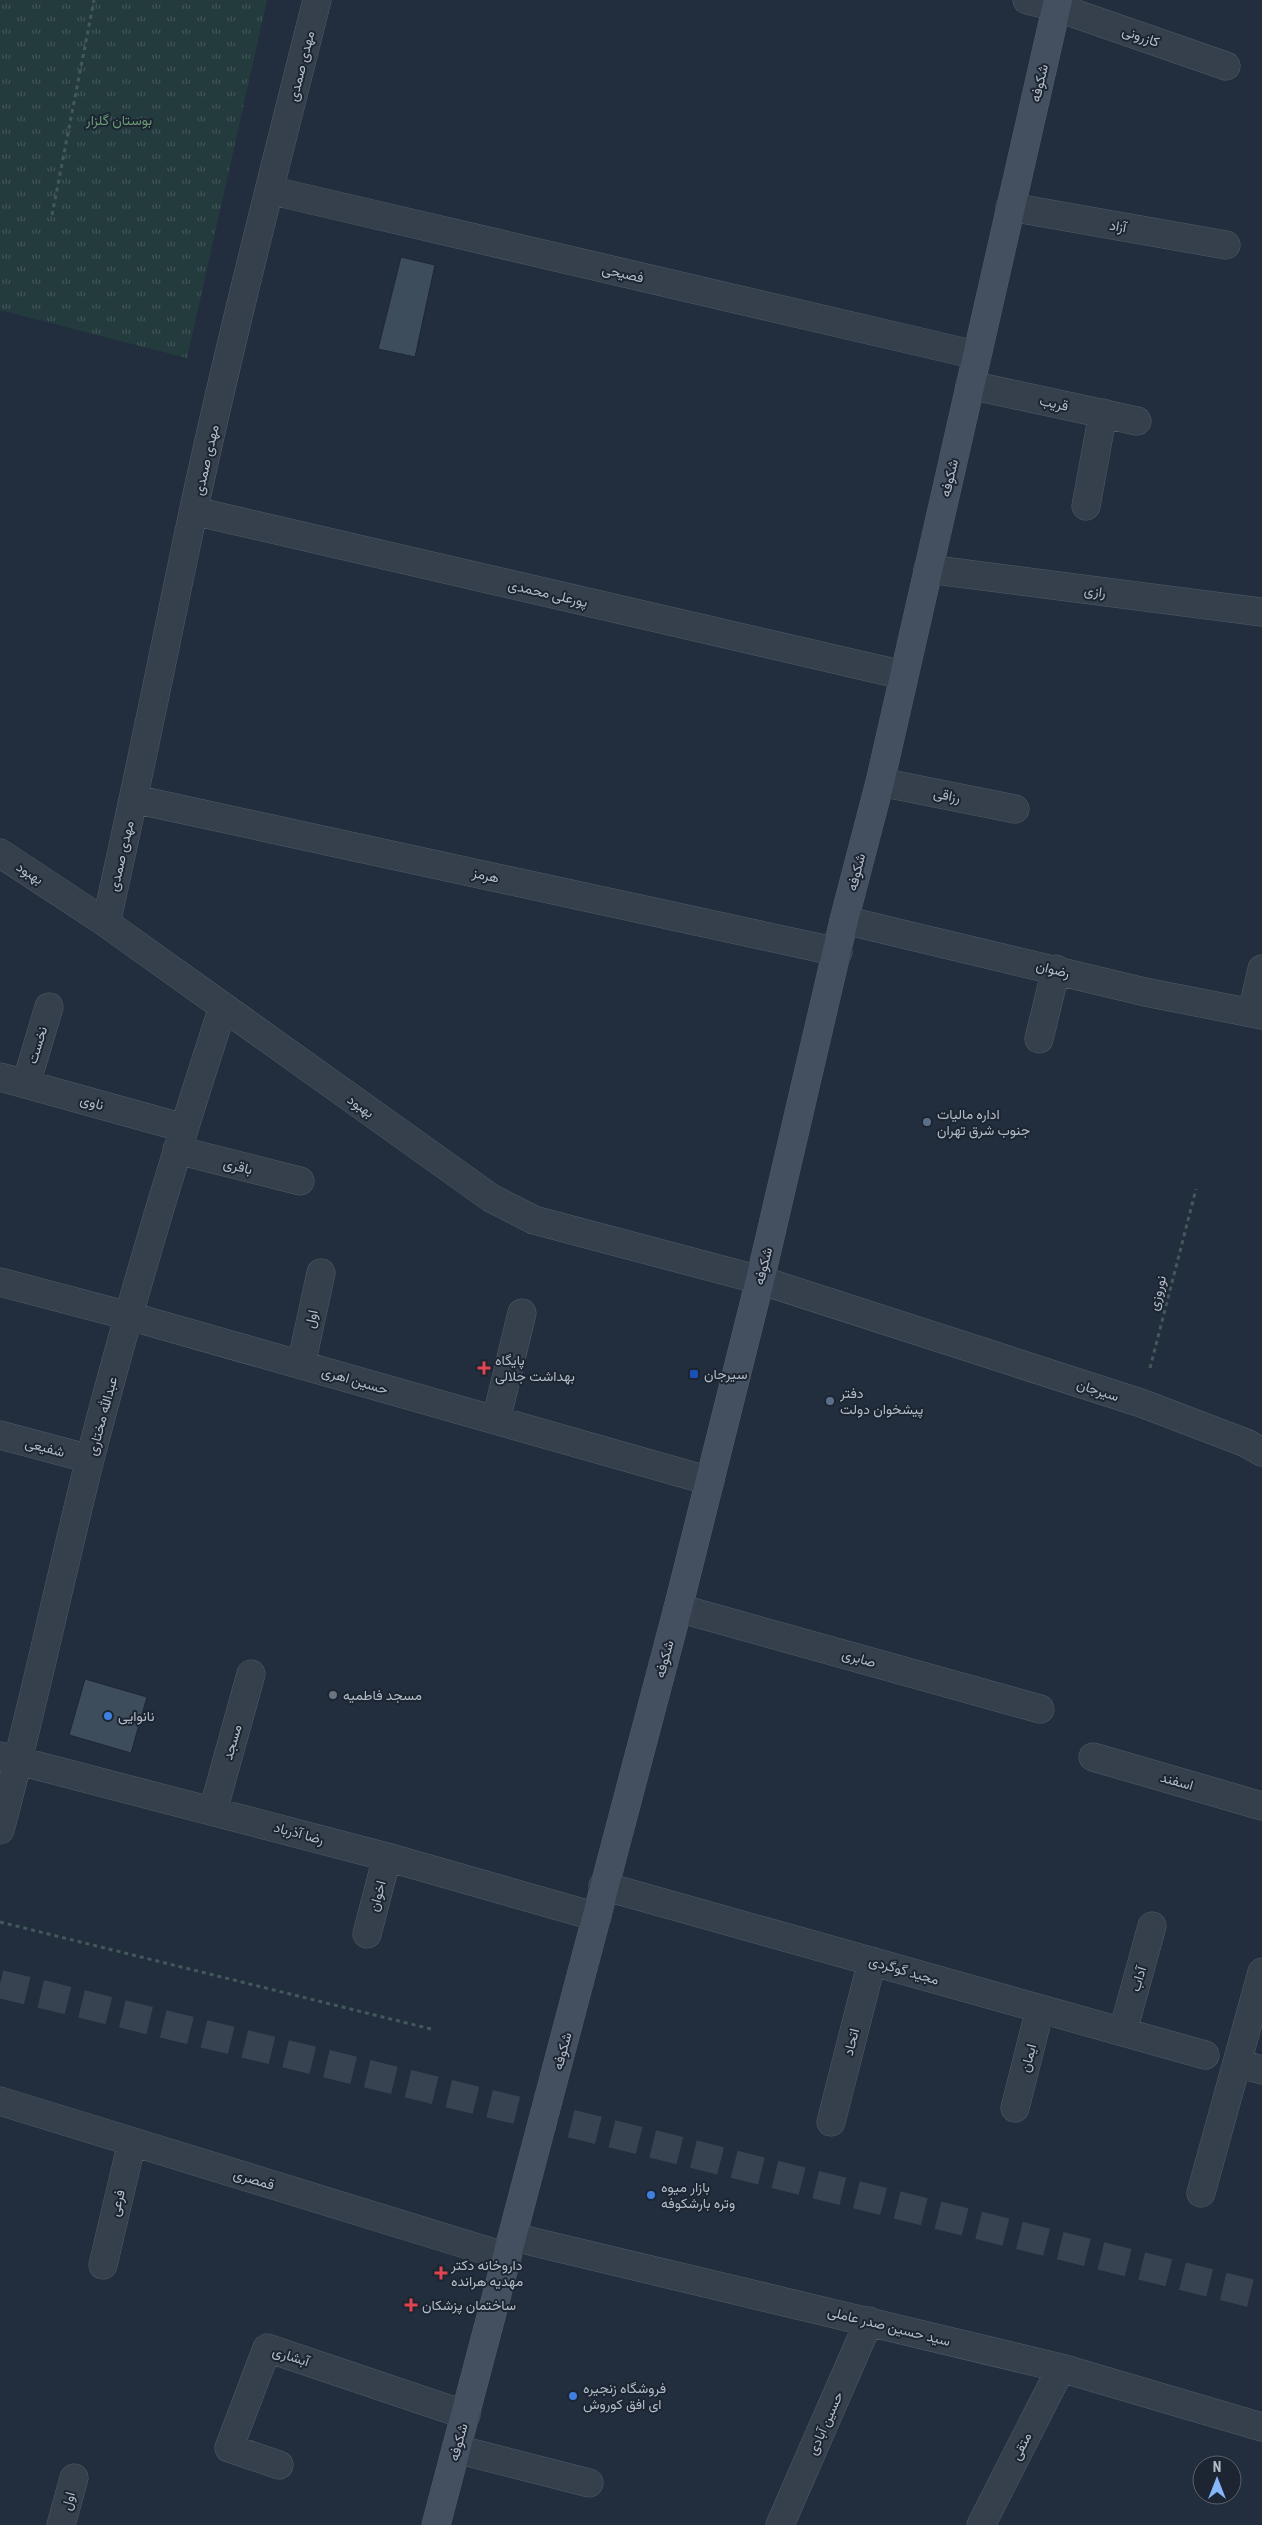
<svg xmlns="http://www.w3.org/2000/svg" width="1262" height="2525" viewBox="0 0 1262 2525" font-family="'Roboto Condensed',Vazirmatn,sans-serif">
<defs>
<pattern id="grass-tufts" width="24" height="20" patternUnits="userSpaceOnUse" patternTransform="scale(1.25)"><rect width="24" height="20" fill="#243b3e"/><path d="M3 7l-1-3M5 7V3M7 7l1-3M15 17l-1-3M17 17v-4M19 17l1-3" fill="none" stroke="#415558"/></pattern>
</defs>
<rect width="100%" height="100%" fill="#222e3d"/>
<path fill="url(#grass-tufts)" d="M0,0h267l-80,358 -187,-48z"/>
<path fill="#3e4d5c" stroke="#1e2733" d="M401,257l34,8 -20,92 -37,-8z
M85,1679l62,18 -16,56 -62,-18z"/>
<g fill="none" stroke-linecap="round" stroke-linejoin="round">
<path stroke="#384352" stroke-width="28" stroke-dasharray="28 14" stroke-linecap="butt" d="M0,1984l565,138 697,174"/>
<defs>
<path id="street" d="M1027,0l29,7 170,59
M269,190l707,165
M1010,207l216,38
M970,385l167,36
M1086,506l17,-93
M194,511l709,164
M928,569l334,43
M880,782l135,27
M134,799l704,153
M0,853l106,70 385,275 43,22 226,60 381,123 105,40 16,9
M844,920l301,72 117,23
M106,923c31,-136 58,-273 87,-410 37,-172 81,-342 124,-513
M1252,1013l10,-44
M1039,1039l17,-70
M0,1077l184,51
M26,1084l23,-77
M177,1150l123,31
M0,1282l129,34 581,165
M301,1365l20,-92
M496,1420l26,-107
M0,1435l90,24
M678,1608l362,101
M0,1756l387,101 210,60
M1093,1757l169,49
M213,1811l38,-137
M0,1830c33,-123 59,-247 90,-371 39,-152 84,-302 133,-452
M603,1886l602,169
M367,1934l20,-77
M1123,2031l29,-105
M1237,2063l25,7
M0,2101l507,156
M1015,2108l25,-99
M831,2122l41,-161
M1201,2193l61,-221
M513,2237l548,131 201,59
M103,2265l29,-123
M456,2449l133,34
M279,2465l-50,-17 38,-100 199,67
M61,2525l13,-47
M780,2525l89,-204
M981,2525l80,-157"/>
<path id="secondary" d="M436,2525l242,-917 82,-328 84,-360 36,-138 178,-782"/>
</defs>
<use href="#street" stroke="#525b67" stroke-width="29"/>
<use href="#secondary" stroke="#525b67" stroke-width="29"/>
<path stroke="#42585b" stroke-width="3" stroke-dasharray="4 4" stroke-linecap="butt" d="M52,215l42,-215
M1150,1368l46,-179
M0,1922l431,107"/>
<use href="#street" stroke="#36404d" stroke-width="28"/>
<use href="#secondary" stroke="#444f60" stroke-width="28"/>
</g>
<g fill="#5c6f8a" stroke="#1c2531" stroke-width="2">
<circle cx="927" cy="1122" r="5"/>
<circle cx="830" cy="1401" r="5"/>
</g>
<g fill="#e0444e" stroke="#1c2531" stroke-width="2">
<path d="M481.5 1360.5h5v5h5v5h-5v5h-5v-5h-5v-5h5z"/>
<path d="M438.5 2265.5h5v5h5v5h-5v5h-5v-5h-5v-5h5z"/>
<path d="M408.5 2297.5h5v5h5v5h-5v5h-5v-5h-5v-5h5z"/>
</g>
<rect fill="#1a4fb4" stroke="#1c2531" stroke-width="2" x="689" y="1369" width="10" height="10" rx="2.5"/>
<circle fill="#6b7280" stroke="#1c2531" stroke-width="2" cx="333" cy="1695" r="5"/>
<g fill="#3f7fe0" stroke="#1c2531" stroke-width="2">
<circle cx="108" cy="1716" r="5"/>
<circle cx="651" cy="2195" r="5"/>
<circle cx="573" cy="2396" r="5"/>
</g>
<g text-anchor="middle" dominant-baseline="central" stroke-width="4" stroke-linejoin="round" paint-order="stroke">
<g font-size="14" fill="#b2bbc8" stroke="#1c2531">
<text transform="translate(1141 36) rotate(19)">کازرونی</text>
<text transform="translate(301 66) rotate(-76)">مهدی صمدی</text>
<text transform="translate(1039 83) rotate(-77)">شکوفه</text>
<text transform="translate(1118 226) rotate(10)">آزاد</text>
<text transform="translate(623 273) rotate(13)">فصیحی</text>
<text transform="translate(1054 403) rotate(12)">قریب</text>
<text transform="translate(206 460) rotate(-77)">مهدی صمدی</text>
<text transform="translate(949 478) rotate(-77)">شکوفه</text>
<text transform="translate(1095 591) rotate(7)">رازی</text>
<text transform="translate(548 593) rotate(13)">پورعلی محمدی</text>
<text transform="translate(947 795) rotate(11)">رزاقی</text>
<text transform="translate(121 856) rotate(-77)">مهدی صمدی</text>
<text transform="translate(856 872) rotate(-76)">شکوفه</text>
<text transform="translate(30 873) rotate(33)">بهبود</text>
<text transform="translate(486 875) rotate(12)">هرمز</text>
<text transform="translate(1053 969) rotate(14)">رضوان</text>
<text transform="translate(37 1045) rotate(-73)">نخست</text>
<text transform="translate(92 1102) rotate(16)">ناوی</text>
<text transform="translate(361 1106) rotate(35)">بهبود</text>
<text transform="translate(238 1166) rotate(14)">باقری</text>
<text transform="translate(763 1266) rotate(-76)">شکوفه</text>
<text transform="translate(1157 1293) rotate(-76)">نوروزی</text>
<text transform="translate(311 1319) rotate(-78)">اول</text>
<text transform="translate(355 1380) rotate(16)">حسین اهری</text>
<text transform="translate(1098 1390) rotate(18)">سیرجان</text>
<text transform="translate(102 1416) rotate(-75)">عبدالله مختاری</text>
<text transform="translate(45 1447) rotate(15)">شفیعی</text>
<text transform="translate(859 1658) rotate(16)">صابری</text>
<text transform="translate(664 1659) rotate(-75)">شکوفه</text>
<text transform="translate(232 1742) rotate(-74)">مسجد</text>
<text transform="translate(1177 1781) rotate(16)">اسفند</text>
<text transform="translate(299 1833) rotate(15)">رضا آذرباد</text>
<text transform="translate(377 1896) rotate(-75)">اخوان</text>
<text transform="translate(904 1970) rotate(16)">مجید گوگردی</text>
<text transform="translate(1138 1979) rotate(-74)">آداب</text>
<text transform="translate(851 2042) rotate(-76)">اتحاد</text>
<text transform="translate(562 2051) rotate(-75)">شکوفه</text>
<text transform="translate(1028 2058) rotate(-76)">ایمان</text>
<text transform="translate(254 2179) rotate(17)">قمصری</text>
<text transform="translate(117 2203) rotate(-77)">فرعی</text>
<text transform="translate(889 2326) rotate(14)">سید حسین صدر عاملی</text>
<text transform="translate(291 2356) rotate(18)">آبشاری</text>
<text transform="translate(825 2423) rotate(-66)">حسین آبادی</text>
<text transform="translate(458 2442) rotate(-75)">شکوفه</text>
<text transform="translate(1021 2446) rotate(-63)">متقی</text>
<text transform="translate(68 2501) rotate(-75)">اول</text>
</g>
<g font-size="14" fill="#689a72" stroke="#1c2531">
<text x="119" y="120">بوستان گلزار</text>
</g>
<g font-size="14" fill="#b2bbc8" stroke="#1c2531" text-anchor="start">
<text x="937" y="1114">اداره مالیات<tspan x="937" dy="16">جنوب شرق تهران</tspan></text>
<text x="495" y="1360">پایگاه<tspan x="495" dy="16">بهداشت جلالی</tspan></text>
<text x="704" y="1374">سیرجان</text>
<text x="840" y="1393">دفتر<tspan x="840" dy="16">پیشخوان دولت</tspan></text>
<text x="343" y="1695">مسجد فاطمیه</text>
<text x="118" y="1716">نانوایی</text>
<text x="661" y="2187">بازار میوه<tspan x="661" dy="16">وتره بارشکوفه</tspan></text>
<text x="451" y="2265">داروخانه دکتر<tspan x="451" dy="16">مهدیه هرانده</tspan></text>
<text x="422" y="2305">ساختمان پزشکان</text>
<text x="583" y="2388">فروشگاه زنجیره<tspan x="583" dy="16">ای افق کوروش</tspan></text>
</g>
</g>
<g transform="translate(1217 2480)"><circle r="24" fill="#1c2531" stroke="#58616d"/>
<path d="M0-4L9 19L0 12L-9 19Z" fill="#85b6fa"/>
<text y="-8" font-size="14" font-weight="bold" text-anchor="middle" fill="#b2bbc8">N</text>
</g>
</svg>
